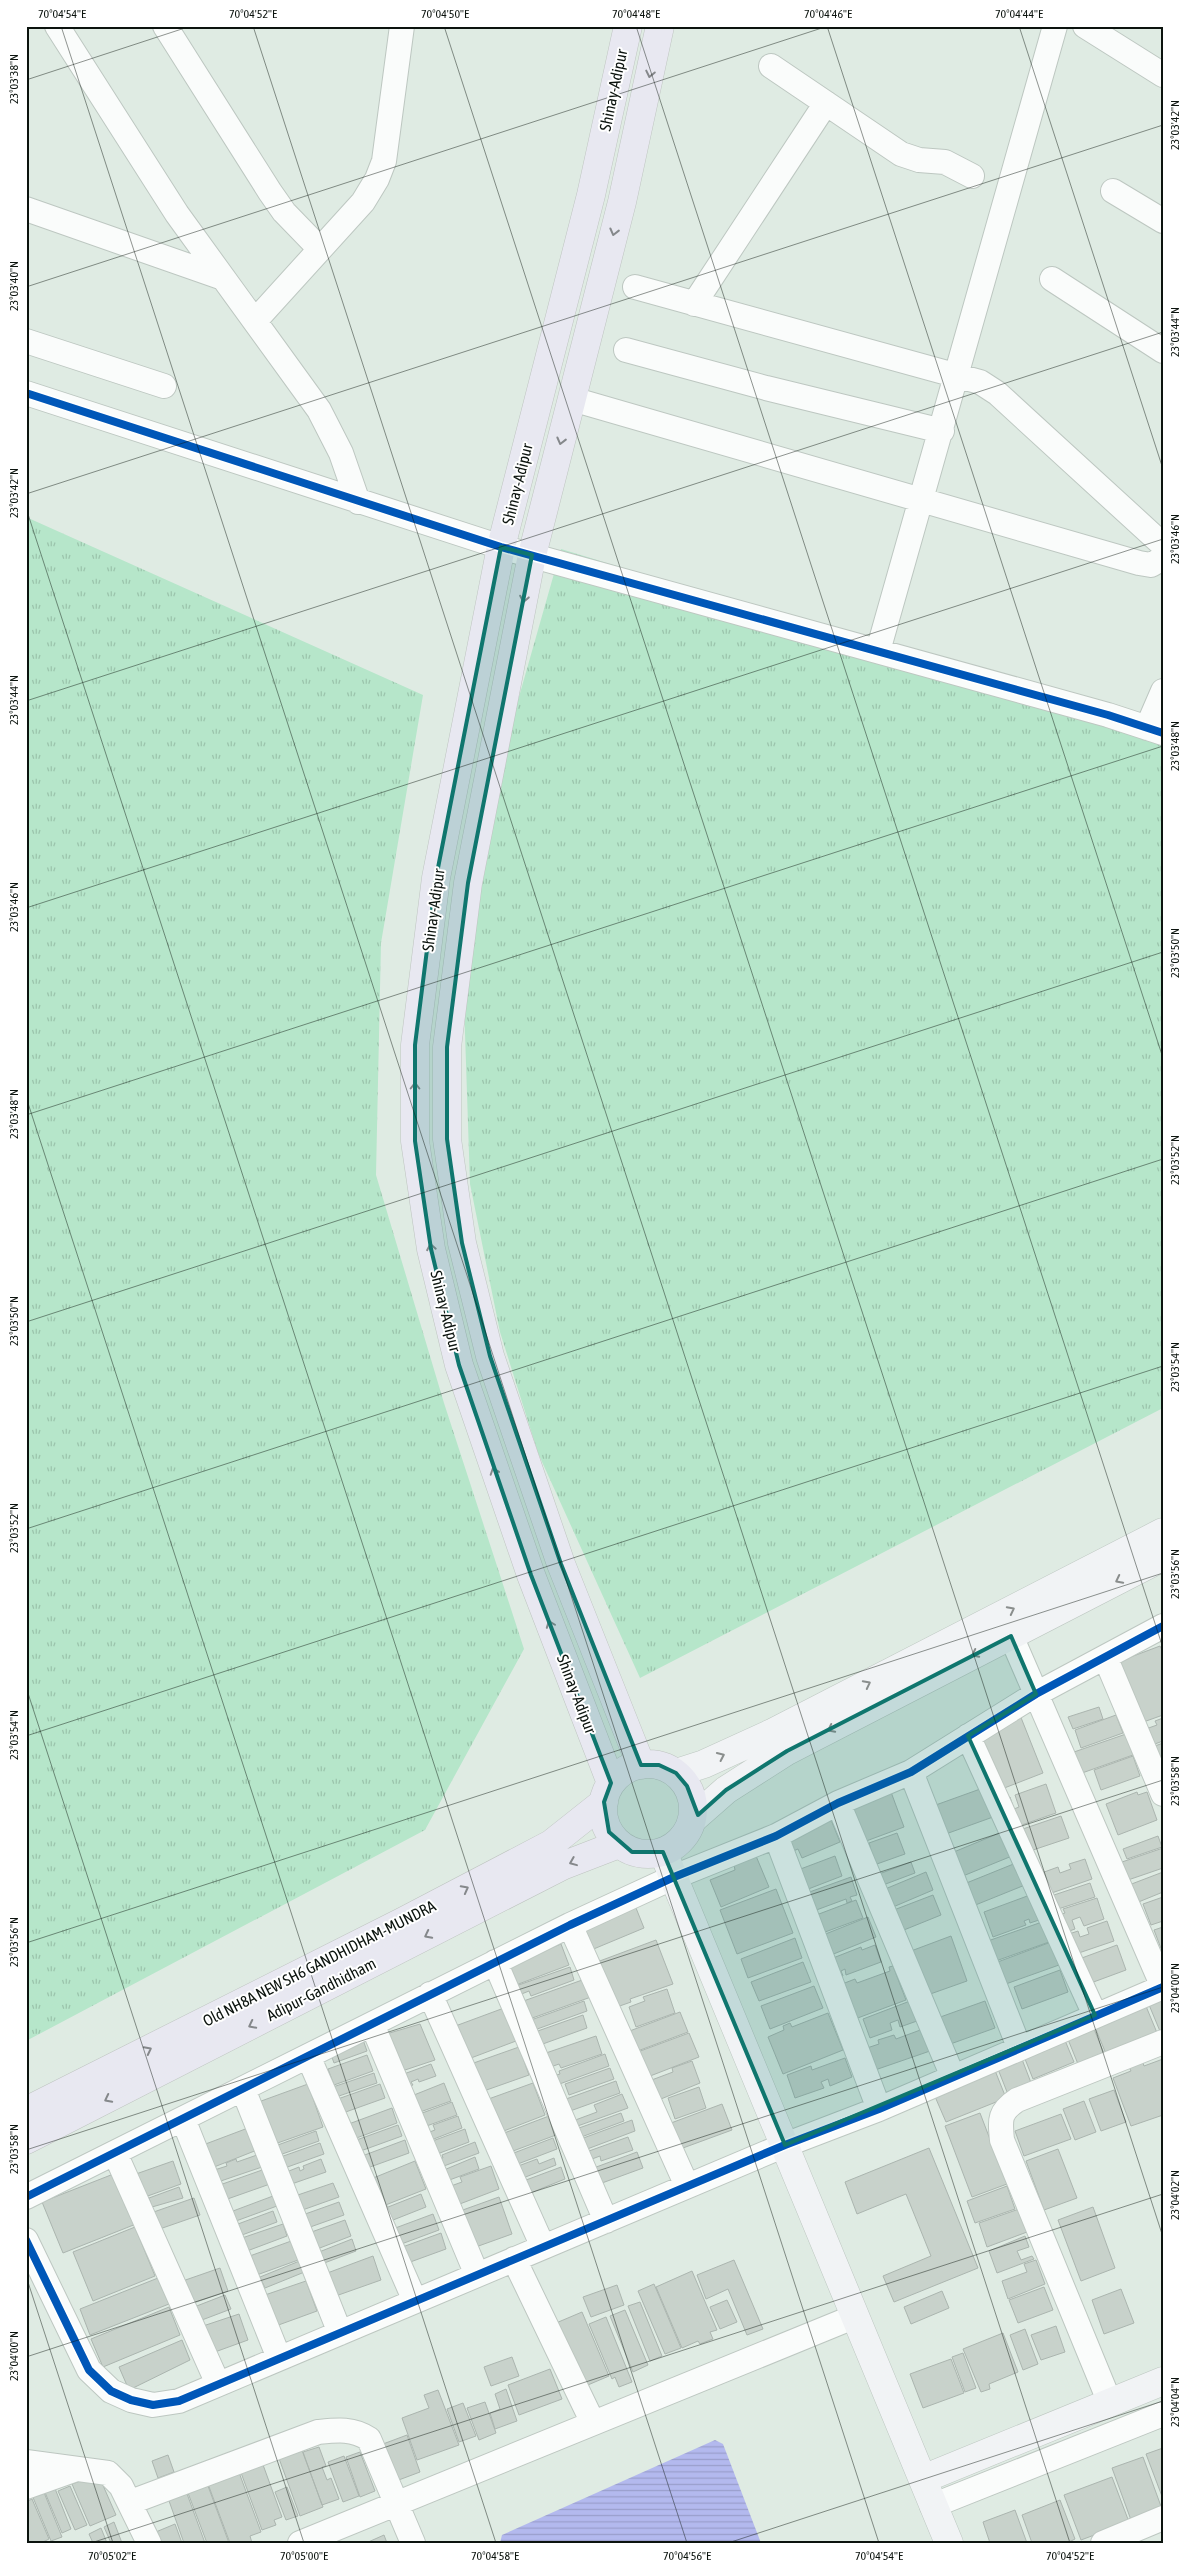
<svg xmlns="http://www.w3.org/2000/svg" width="1189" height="2569" viewBox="0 0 1189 2569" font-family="'Asap Condensed',sans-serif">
<defs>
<pattern id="grass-tufts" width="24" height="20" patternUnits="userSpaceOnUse" patternTransform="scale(1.25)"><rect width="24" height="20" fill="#b6e6ca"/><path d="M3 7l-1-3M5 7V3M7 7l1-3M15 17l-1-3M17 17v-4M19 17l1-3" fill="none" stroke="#9bc4ac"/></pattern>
<pattern id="water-rules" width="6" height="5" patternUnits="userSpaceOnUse" patternTransform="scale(1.25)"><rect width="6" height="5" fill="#b3b9ee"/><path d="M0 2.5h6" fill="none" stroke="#999ecb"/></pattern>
</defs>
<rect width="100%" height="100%" fill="#dfebe3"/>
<path fill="url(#grass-tufts)" d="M26,517l397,178 -42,248 -5,232 68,228 80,246 -99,181 -399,211z
M561,549l602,183v676l-523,270 -102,-225 -38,-121 -30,-148 -6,-181 24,-197z"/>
<path fill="url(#water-rules)" d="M715,2440l8,4 38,99h-261l2,-8z"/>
<path fill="#c8d2cb" stroke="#abb5af" d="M1160,1646l3,6v63l-28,10 -23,-61z
M1099,1707l4,12 -30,10 -5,-12z
M1018,1710l25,63 -49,19 -25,-63z
M1116,1715l7,18 -42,15 -6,-18z
M1163,1718v23l-19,7 -1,-18 14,-5 -2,-4z
M1126,1734l7,21 -51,18 -8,-21z
M1163,1743v25l-21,-17z
M1133,1756l7,20 -39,14 -7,-20z
M888,1784l16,43 -54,20 -17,-45z
M1046,1784l10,29 -40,14 -10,-29 4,-1 4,12 5,-2 -4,-12z
M983,1788l10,29 -50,18 -10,-29z
M1137,1792l1,3 9,-3 10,28 -39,15 -12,-31z
M825,1805l15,37 -38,16 -4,-9 -7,3 -12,-28z
M1061,1816l8,22 -48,16 -7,-22z
M1002,1832l10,24 -54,22 -9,-24z
M897,1833l8,21 -45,16 7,-18 4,-2 -2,-7z
M1158,1836l4,11 -35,12 -4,-10z
M1163,1848v20l-35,12 -6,-18z
M756,1856l13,31 -48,20 -11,-27 25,-10 -1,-5z
M835,1856l7,20 -44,17 -8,-20z
M1085,1859l7,20 -49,17 -7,-21 22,-8 2,6 11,-4 -2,-5z
M911,1862l4,11 -40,15 -4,-11z
M1016,1863l9,22 -57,23 -9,-22z
M926,1872l7,18 -47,20 -8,-18z
M1163,1872v20l-27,11 -7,-18z
M851,1877l6,18 -7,2 2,4 -5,2 -1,-4 -35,13 -7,-18z
M1090,1883l5,14 -43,14 -4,-14z
M776,1889l17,44 -56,21 -17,-44z
M933,1895l8,20 -47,19 -8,-21z
M1030,1895l9,25 -9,3 -1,-4 -5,2 2,4 -33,12 -9,-25z
M1163,1897v24l-12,4 -8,-21z
M1097,1898l7,21 -20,7 -4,-9 -8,3 3,9 -17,6 -1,-19 8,-3 -2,-4z
M856,1900l7,18 -46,17 -6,-18z
M634,1903l10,25 -60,25 -10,-25z
M868,1917l8,20 -45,18 -8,-20z
M1107,1921l7,20 -50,17 -7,-20 21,-7 2,6 9,-3 -2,-6z
M1042,1922l7,20 -56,20 -8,-20z
M1163,1927v23l-1,1 -8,-21z
M951,1936l16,45 -48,17 -16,-44z
M795,1938l7,20 -54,20 -7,-19z
M656,1940l17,44 -43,15 1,3 -17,6 -17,-46z
M1051,1942l8,23 -56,20 -8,-22z
M561,1944l8,21 -61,23 -8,-20z
M875,1945l6,17 -35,13 -1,-6 -4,2 2,5 -8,3 -7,-19 33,-13 1,3z
M1117,1945l9,25 -46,17 -9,-25z
M803,1962l8,20 -52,19 -8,-19z
M893,1966l13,34 -59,22 -10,-36 18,-7 2,4 33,-12 -1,-4z
M570,1967l4,13 -43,16 -2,-5 -15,6 -4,-9z
M1060,1970l8,22 -46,17 -8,-22z
M585,1979l6,18 -67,24 -6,-18z
M814,1986l9,22 -53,21 -9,-23z
M667,1989l8,24 -39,14 -7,-20 16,-6 -2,-4z
M1163,1993v43h-1l-15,-36z
M1143,1999l17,41 -51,21 -17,-41z
M584,2001l3,10 -58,21 2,-12z
M910,2001l7,20 -17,6 -2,-7 -8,3 2,7 -22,8 -7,-19z
M985,2001l10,27 -53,19 -10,-27z
M504,2008l12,33 -53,20 -13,-33z
M680,2012l8,20 -53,20 -8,-20z
M828,2013l15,37 -60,24 -15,-37 16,-7 -1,-4 7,-3 2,4z
M583,2015l4,13 -47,17 -5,-13z
M1091,2022l15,36 -26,11 -15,-37z
M420,2024l15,36 -45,15 -14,-38z
M923,2029l7,22 -55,19 -8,-22 12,-4 -1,-4 16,-5 2,4z
M689,2033l10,24 -54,21 -10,-25z
M596,2036l6,18 -41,14 -2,-4 -14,5 -2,-15z
M362,2037l5,14 -33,12 -5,-14z
M1064,2038l10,24 -41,17 -10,-25z
M519,2047l10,28 -51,18 -10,-28z
M605,2054l4,12 -55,20 -4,-9 10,-3 -1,-3z
M1020,2054l13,34 -24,9 -13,-33z
M367,2055l6,16 -39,14 -6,-16z
M845,2058l7,19 -22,9 -2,-7 -7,3 3,6 -29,10 -8,-23 24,-9 1,4z
M1163,2059v56l-32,11 -18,-48 18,-7 -3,-6 14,-5 2,6z
M692,2061l8,22 -44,18 -7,-20 24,-9 -1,-4z
M431,2064l5,12 -17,6 -1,-3 -7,3 2,3 -16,5 -4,-12z
M610,2068l4,11 -45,16 -4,-11z
M994,2068l12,30 -60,24 -13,-30z
M374,2073l3,10 -41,14 -3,-10z
M616,2081l4,12 -61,22 -4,-12z
M444,2083l7,18 -45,16 3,-20z
M533,2083l12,32 -49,19 -13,-33z
M308,2084l15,43 -54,19 -16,-42z
M380,2084l5,14 -45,16 -5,-14z
M699,2087l7,21 -31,11 -7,-21z
M1114,2090l12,32 -25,9 -12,-32z
M622,2094l6,14 -56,20 -2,-6 27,-10 -3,-7z
M1084,2101l12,31 -21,8 -12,-31z
M452,2102l5,13 -47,17 -4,-13z
M722,2104l10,26 -60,22 -9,-26z
M392,2108l5,15 -46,17 -5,-15z
M621,2113l3,8 -56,21 -3,-9z
M980,2113l27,71 -35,13 -27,-71z
M1061,2114l10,25 -47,17 -9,-25z
M458,2116l4,12 -41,16 -2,-8 16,-6 -2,-5z
M549,2116l7,19 -51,19 -6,-19z
M632,2120l3,11 -61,23 -4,-11z
M398,2125l4,11 -47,17 -4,-11z
M248,2128l9,22 -53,21 -9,-23z
M465,2129l4,13 -45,17 -5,-13z
M316,2131l3,10 -48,17 -4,-9z
M628,2137l5,13 -32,11 -1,-5 -8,3 -3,-8z
M553,2138l4,11 -47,18 -4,-11z
M405,2140l4,13 -50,18 -5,-12z
M475,2142l4,11 -46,17 -3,-7 13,-5 -1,-3z
M320,2143l4,11 -45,16 -4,-11z
M929,2148l49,120 -84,34 -11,-26 48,-20 -25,-62 -49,20 -12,-32z
M1058,2149l19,49 -33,12 -18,-49z
M637,2152l6,16 -41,15 -22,-10z
M257,2155l5,12 -50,17 -4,-12 19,-6 -1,-3 10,-4 1,3z
M475,2157l4,12 -43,16 -4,-10z
M554,2158l2,7 -38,15 -5,-12 24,-9 2,5z
M321,2159l5,13 -43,15 -4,-12 20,-8 1,4 4,-2 -1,-3z
M173,2161l8,23 -36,13 -9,-23z
M415,2161l11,28 -48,19 -12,-27z
M491,2166l8,23 -55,21 -7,-19 25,-9 -2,-5z
M561,2167l4,12 -42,17 -5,-13z
M265,2169l5,15 -51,18 -5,-15z
M116,2173l20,51 -73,29 -21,-51z
M333,2183l6,14 -45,16 -5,-15z
M1007,2186l8,23 -40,14 -8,-22z
M179,2187l4,11 -31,9 -3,-9z
M421,2194l5,13 -43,17 -5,-13z
M273,2196l4,10 -41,15 -3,-10z
M499,2197l13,37 -53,19 -13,-37z
M194,2198l6,17 -49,17 -6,-17z
M339,2202l5,13 -45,16 -5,-13z
M1093,2207l22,61 -34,13 -23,-61z
M1019,2209l8,23 -40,15 -8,-24z
M273,2211l4,11 -35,13 -4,-11z
M433,2214l6,16 -43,16 -6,-16z
M345,2220l6,16 -39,15 -6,-17z
M283,2224l4,12 -40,15 -5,-13z
M135,2227l20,49 -62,25 -20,-49z
M441,2233l5,16 -44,16 -5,-16z
M1025,2236l4,11 -12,4 4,9 11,-4 2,3 -37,14 -8,-22z
M352,2239l4,12 -37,14 -5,-11z
M294,2240l7,19 -47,17 -7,-19z
M373,2256l8,24 -51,18 -8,-23z
M302,2260l5,11 -42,17 -5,-11z
M734,2260l29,69 -16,6 -19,-46 -22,10 -9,-24z
M1036,2260l9,24 -37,15 -6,-18 25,-9 -3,-8z
M220,2268l8,23 -46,16 -8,-23z
M692,2271l25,59 -7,2 3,7 -13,5 -2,-3 -16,7 -26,-61z
M158,2278l11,26 -79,31 -10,-26z
M306,2281l11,30 -44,16 -11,-31z
M654,2284l27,64 -16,6 -27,-63z
M617,2285l7,20 -33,12 -8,-20z
M1044,2287l9,23 -35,13 -9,-23z
M1121,2289l13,34 -30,11 -12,-34z
M942,2291l7,17 -38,16 -7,-17z
M225,2295l6,14 -37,14 -5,-14z
M727,2300l10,22 -17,7 -10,-22z
M640,2302l22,54 -12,5 -22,-55z
M169,2307l11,28 -77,32 -12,-28z
M625,2310l23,55 -15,7 -23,-56z
M582,2312l27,64 -33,14 -27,-64z
M239,2314l9,26 -47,17 -10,-27z
M606,2317l26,65 -13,5 -4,-10 -3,2 -23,-55z
M1056,2326l9,26 -24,8 -10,-25z
M1025,2329l13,35 -15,6 -13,-35z
M1003,2333l15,39 -29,12 1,5 -9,3 -18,-43z
M182,2340l8,20 -61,30 -10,-23z
M963,2353l13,35 -11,4 -13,-35z
M512,2357l7,19 -28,10 -7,-19z
M951,2359l13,34 -41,15 -13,-34z
M550,2369l12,30 -43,16 -11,-30z
M506,2389l11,32 -22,8 -5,-16 10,-4 -5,-15z
M438,2390l21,55 -42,15 -15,-42 27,-10 -5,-13z
M485,2402l11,31 -17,7 -12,-32z
M463,2403l13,33 -17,6 -12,-33z
M407,2435l13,37 -24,9 -13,-37z
M300,2445l23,62 -23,9 -23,-63z
M319,2447l7,19 -4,1 5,13 4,-2 8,21 -17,6 -19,-53z
M1163,2448v51l-17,-45z
M360,2452l15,39 -15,6 -14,-40z
M168,2455l6,17 -16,6 -6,-17z
M344,2456l15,40 -16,6 -15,-40z
M1143,2457l19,52 -31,11 -19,-52z
M262,2462l20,55 -8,3 2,5 -14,5 -22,-60z
M237,2467l24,65 -11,4 2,7h-22l-22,-59z
M98,2474l18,41 -26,11 -18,-42z
M1112,2477l17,45 -48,18 -17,-45z
M54,2486l17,43 -9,4 -18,-43z
M70,2486l17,39 -12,5 -17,-39z
M208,2486l21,57h-22l-19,-50z
M287,2487l11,29 -12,4 -11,-28z
M43,2490l19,47 -11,4 -19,-46z
M186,2491l19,52h-21l-16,-45z
M32,2499l17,40 -8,4h-12l-3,-7v-34z
M1060,2500l15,39 -8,4h-35l-10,-28z
M1015,2510l12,33h-37l-7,-21z
M114,2522l8,21h-11l-7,-16z
M175,2524l7,19h-28l-3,-9z
M101,2528l6,15h-14l-4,-9z
M384,2535l3,8h-21z"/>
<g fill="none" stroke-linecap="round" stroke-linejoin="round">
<defs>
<path id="street" d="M57,26l120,188 142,196 22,43 17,49
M165,26l105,166 14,20 36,37
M1085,26l78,49
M771,66l130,88 18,6 26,2 27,14
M1113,191l50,30
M26,209l197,69
M1052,279l111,72
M635,287l345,95 17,11 166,152
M694,304l132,-201
M255,321l108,-119 14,-23 7,-18 18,-135
M26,341l138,45
M626,350l140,38 176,43
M26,393l475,154 607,168 55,18
M572,399l567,164 12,2 12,-7
M878,651l177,-625
M1147,728l16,-37
M1011,1636l152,351
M1106,1659l57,135
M968,1736l127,279
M911,1772l108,275
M838,1803l115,274
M776,1836l103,273
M570,1925l117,261
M495,1962l111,259
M430,1994l113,253
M372,2024l105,251
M308,2056l107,245
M243,2089l97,244
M183,2119l96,239
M115,2153l103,231
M26,2197l544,-272 104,-48 102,-41 62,-33 73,-31 125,-78 127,-68
M26,2240l63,130 22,21 20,9 22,5 26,-4 606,-256 94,-36 284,-122
M514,2259l79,164
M1110,2403l-108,-263c-2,-21 -3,-28 15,-40l146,-58
M26,2462l82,11 13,13 28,57
M26,2487l48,-17
M131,2502l187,-70c19,-2 35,-4 51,7l44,104
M932,2506l231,-92
M300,2543l556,-227
M1103,2543l60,-25"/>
<path id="secondary" d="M676,1773l28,-9 70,-32 389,-200
M693,1819l33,-29 61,-39 376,-194
M663,1852l286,691
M923,2479l240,-98"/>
<path id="primary" d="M603 1809a45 45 0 1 1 90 0a45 45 0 1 1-90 0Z
M641,1765l-80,-201 -71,-208 -28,-113 -15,-104v-92l21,-164 64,-328 90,-353 38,-176
M611,1783l-80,-208 -72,-210 -28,-116 -16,-108v-96l21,-167 65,-331 90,-352 37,-169
M26,2111l376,-189 149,-78 53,-42
M26,2140l536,-274 57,-22"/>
</defs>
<use href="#street" stroke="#bdc7c1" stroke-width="26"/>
<use href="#secondary" stroke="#bdc7c1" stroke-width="29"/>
<use href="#primary" stroke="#bec4c0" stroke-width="29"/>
<use href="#street" stroke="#fafcfb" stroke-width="24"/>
<use href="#secondary" stroke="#f1f3f5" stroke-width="28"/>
<use href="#primary" stroke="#e8e8f1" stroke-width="28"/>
<defs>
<path id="cycleway" d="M26,393l475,154 607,168 55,18
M26,2197l544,-272 104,-48 102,-41 62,-33 73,-31 125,-78 127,-68
M26,2240l63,130 22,21 20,9 22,5 26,-4 606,-256 94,-36 284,-122"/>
</defs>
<use href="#cycleway" stroke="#fff" stroke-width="11"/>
<use href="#cycleway" stroke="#0057b8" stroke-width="8"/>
</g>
<defs><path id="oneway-chevron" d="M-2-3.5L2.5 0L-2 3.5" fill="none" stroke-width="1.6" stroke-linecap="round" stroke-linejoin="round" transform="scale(1.25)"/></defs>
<g stroke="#85888b">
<use href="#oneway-chevron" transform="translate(650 74) rotate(102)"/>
<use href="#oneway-chevron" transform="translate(614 232) rotate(104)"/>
<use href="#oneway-chevron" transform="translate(561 441) rotate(104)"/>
<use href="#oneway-chevron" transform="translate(524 599) rotate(101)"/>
<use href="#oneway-chevron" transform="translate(415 1086) rotate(-90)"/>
<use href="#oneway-chevron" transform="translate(431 1247) rotate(-100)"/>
<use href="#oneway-chevron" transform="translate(494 1471) rotate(-109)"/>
<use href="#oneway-chevron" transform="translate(550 1624) rotate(-111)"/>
<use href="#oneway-chevron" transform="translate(573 1862) rotate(158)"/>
<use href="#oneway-chevron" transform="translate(465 1889) rotate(-28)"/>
<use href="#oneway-chevron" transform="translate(428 1935) rotate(153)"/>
<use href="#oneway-chevron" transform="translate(252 2025) rotate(153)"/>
<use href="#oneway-chevron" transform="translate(148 2050) rotate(-27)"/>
<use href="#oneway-chevron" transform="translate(108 2099) rotate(153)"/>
</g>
<g stroke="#8a8e8d">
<use href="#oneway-chevron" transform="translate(1119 1580) rotate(153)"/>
<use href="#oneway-chevron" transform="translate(1011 1610) rotate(-27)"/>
<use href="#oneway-chevron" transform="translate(975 1654) rotate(153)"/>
<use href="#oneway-chevron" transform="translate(867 1684) rotate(-27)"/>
<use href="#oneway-chevron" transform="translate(831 1729) rotate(153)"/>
<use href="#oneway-chevron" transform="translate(721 1756) rotate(-25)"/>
</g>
<path fill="#0f766e" fill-opacity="0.2" stroke="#0f766e" stroke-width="4" stroke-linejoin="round" d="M501,547l31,8 -64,328 -21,164v92l15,104 28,113 71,208 80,201h18l17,8 11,13 11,29 28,-25 61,-39 224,-115 25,58 -68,42 127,279 -310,130 -122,-293h-31l-23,-20 -5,-30 7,-19 -80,-208 -72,-210 -28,-116 -16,-108v-96l21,-167z"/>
<path fill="none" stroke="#0b130e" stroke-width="1" stroke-opacity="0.45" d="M61,26l818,2517M253,26l817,2517M444,26l719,2211M636,26l527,1622M827,26l336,1032M1019,26l144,443M26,80l165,-54M26,287l802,-261M26,494l1137,-369M26,508l661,2035M26,701l1137,-369M26,908l1137,-369M26,1097l470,1446M26,1115l1137,-369M26,1322l1137,-370M26,1529l1137,-370M26,1687l278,856M26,1736l1137,-370M26,1943l1137,-370M26,2150l1137,-370M26,2276l87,267M26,2357l1137,-370M91,2543l1072,-349M728,2543l435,-142"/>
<g text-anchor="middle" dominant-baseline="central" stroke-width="4" stroke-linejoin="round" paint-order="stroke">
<g font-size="16" fill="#0b130e" stroke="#fff">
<text transform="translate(613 90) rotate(-78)">Shinay-Adipur</text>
<text transform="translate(517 484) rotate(-76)">Shinay-Adipur</text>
<text transform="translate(433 910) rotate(-82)">Shinay-Adipur</text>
<text transform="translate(446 1311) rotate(76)">Shinay-Adipur</text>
<text transform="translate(577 1694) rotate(69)">Shinay-Adipur</text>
<text transform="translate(319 1963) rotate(-27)">Old NH8A NEW SH6 GANDHIDHAM-MUNDRA</text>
<text transform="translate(321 1989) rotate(-27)">Adipur-Gandhidham</text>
</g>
</g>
<rect width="1189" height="2569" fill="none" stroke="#ffffff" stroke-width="55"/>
<rect x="28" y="28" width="1134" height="2514" fill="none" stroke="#0b130e" stroke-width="2"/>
<g font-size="12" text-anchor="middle" fill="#0b130e">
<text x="62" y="18">70°04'54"E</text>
<text x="253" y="18">70°04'52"E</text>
<text x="445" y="18">70°04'50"E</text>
<text x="636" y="18">70°04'48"E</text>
<text x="828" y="18">70°04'46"E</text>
<text x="1019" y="18">70°04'44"E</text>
<text transform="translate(14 79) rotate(-90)" y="4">23°03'38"N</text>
<text transform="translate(1175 125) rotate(-90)" y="4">23°03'42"N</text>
<text transform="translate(14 286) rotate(-90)" y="4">23°03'40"N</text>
<text transform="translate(1175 332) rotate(-90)" y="4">23°03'44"N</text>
<text transform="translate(14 493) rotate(-90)" y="4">23°03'42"N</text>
<text transform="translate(1175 539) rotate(-90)" y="4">23°03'46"N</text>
<text transform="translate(14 700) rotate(-90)" y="4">23°03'44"N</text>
<text transform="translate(1175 746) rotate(-90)" y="4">23°03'48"N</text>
<text transform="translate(14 907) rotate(-90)" y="4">23°03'46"N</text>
<text transform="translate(1175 953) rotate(-90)" y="4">23°03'50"N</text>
<text transform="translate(14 1114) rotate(-90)" y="4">23°03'48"N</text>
<text transform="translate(1175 1160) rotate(-90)" y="4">23°03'52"N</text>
<text transform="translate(14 1321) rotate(-90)" y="4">23°03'50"N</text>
<text transform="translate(1175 1367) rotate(-90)" y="4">23°03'54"N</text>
<text transform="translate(14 1528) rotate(-90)" y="4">23°03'52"N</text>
<text transform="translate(1175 1574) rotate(-90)" y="4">23°03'56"N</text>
<text transform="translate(14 1735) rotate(-90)" y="4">23°03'54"N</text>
<text transform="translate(1175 1781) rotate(-90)" y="4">23°03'58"N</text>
<text transform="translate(14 1942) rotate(-90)" y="4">23°03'56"N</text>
<text transform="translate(1175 1988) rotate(-90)" y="4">23°04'00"N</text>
<text transform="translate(14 2149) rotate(-90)" y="4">23°03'58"N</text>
<text transform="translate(1175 2195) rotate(-90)" y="4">23°04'02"N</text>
<text transform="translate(14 2356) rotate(-90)" y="4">23°04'00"N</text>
<text transform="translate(1175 2402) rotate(-90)" y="4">23°04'04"N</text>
<text x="112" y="2560">70°05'02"E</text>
<text x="304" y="2560">70°05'00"E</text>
<text x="495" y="2560">70°04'58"E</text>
<text x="687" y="2560">70°04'56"E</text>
<text x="879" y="2560">70°04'54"E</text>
<text x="1070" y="2560">70°04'52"E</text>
</g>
</svg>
